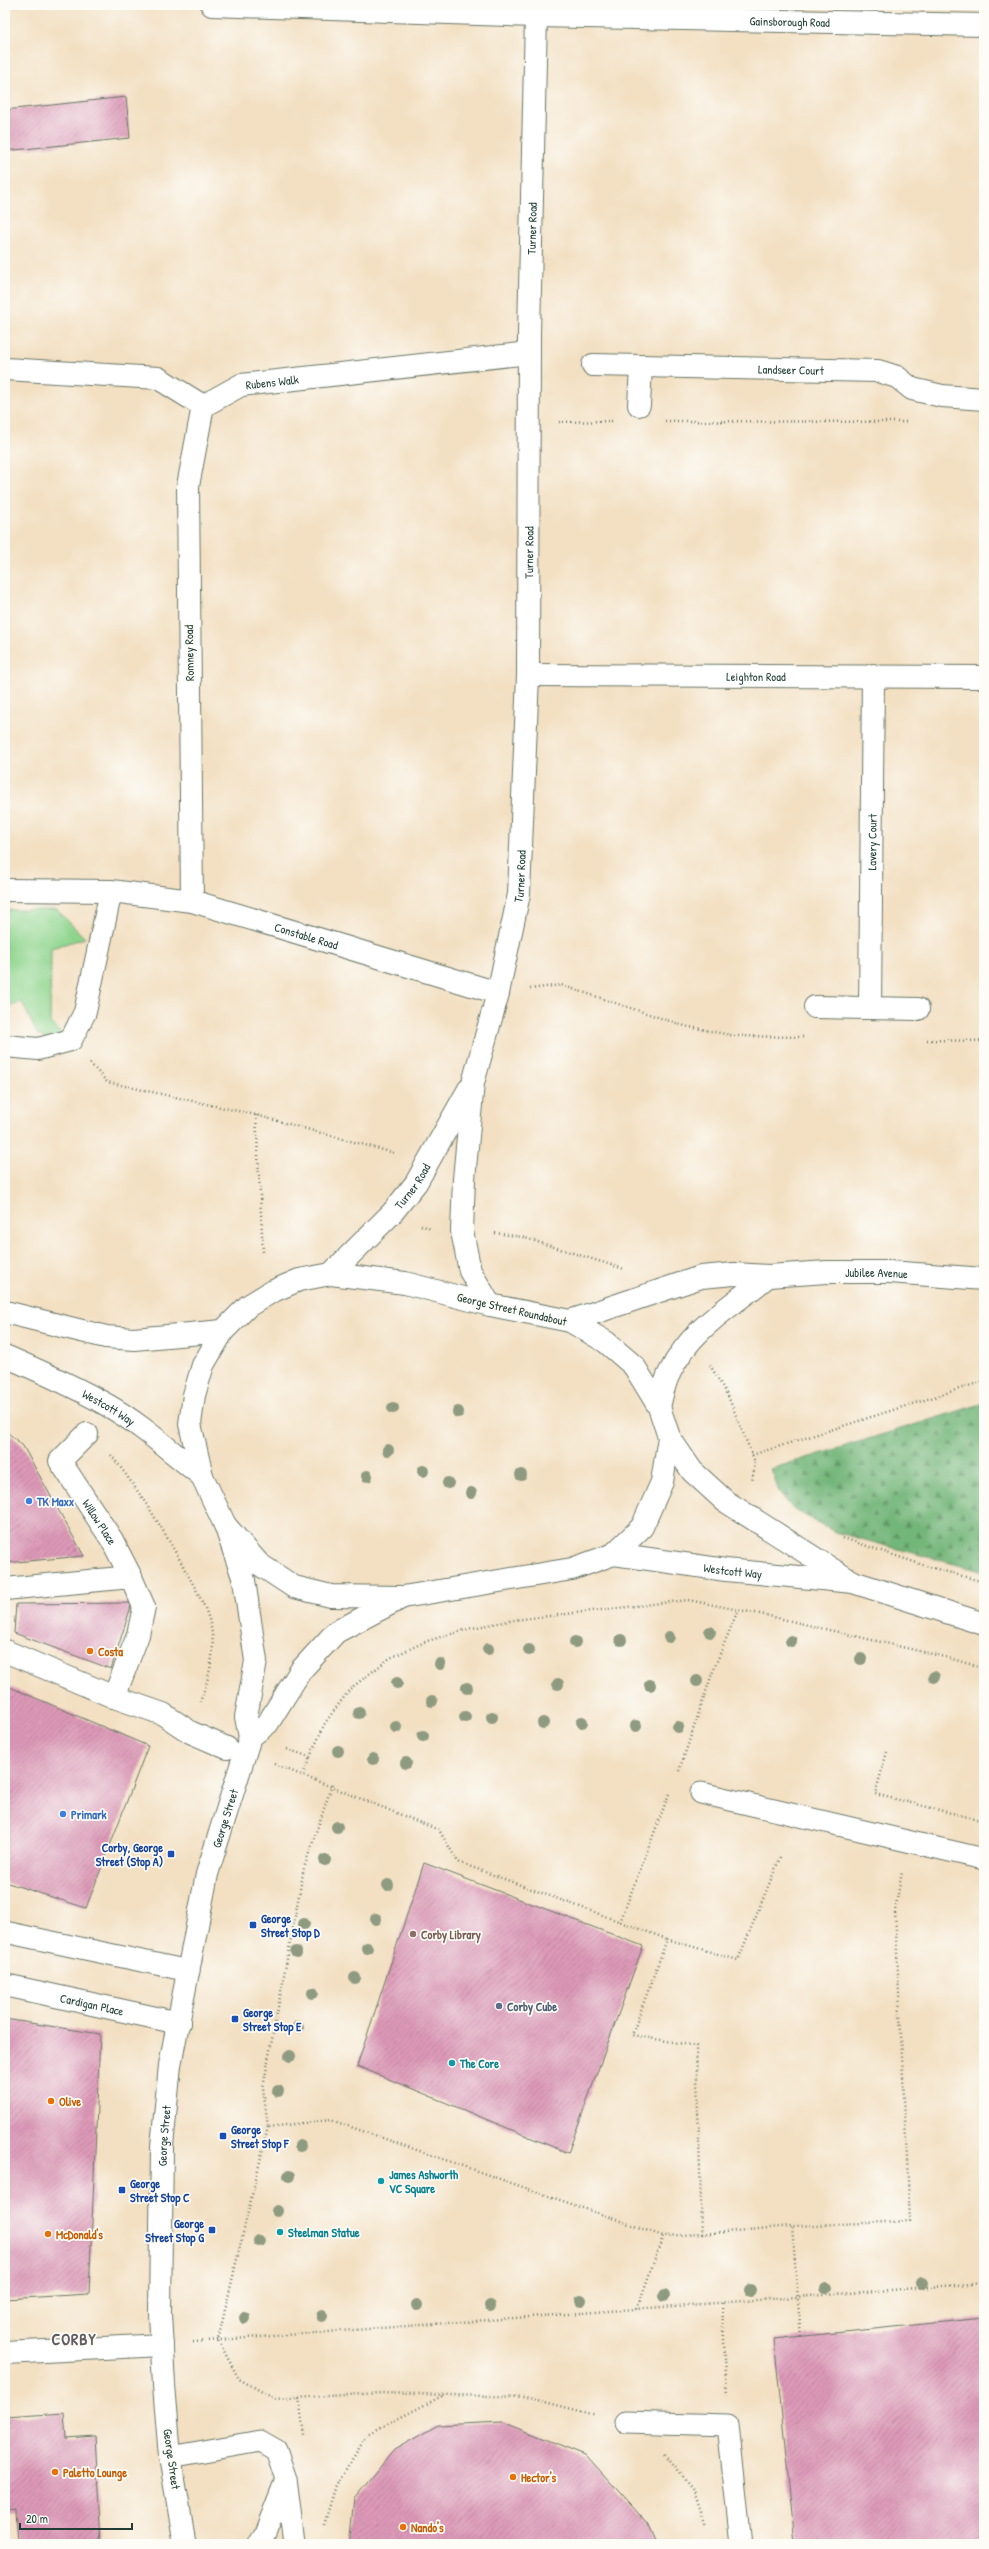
<svg xmlns="http://www.w3.org/2000/svg" width="989" height="2549" viewBox="0 0 989 2549" font-family="'Patrick Hand',sans-serif">
<defs>
<pattern id="forest-firs" width="22" height="20" patternUnits="userSpaceOnUse"><rect width="22" height="20" fill="#73b679"/><path d="M5 1l3.5 6h-7zM16 11l3.5 6h-7z" fill="#5e9564"/></pattern>
<pattern id="building-hatch" width="6" height="6" patternUnits="userSpaceOnUse"><rect width="6" height="6" fill="#dd99b8"/><path d="M-1 1l2-2M0 6l6-6M5 7l2-2" fill="none" stroke="#b37e96"/></pattern>
</defs>
<rect width="100%" height="100%" fill="#fdfcf7"/>
<filter id="ink" filterUnits="userSpaceOnUse"><feTurbulence type="fractalNoise" baseFrequency=".025" numOctaves="2"/><feDisplacementMap in="SourceGraphic" scale="8" xChannelSelector="R" yChannelSelector="G"/><feConvolveMatrix kernelMatrix="1 2 1 2 8 2 1 2 1" color-interpolation-filters="sRGB"/></filter>
<filter id="wash" filterUnits="userSpaceOnUse"><feTurbulence type="fractalNoise" baseFrequency=".012" numOctaves="4" result="noise"/><feDisplacementMap in="SourceGraphic" scale="16" xChannelSelector="R" yChannelSelector="G"/><feGaussianBlur stdDeviation="0.9" result="paint"/><feColorMatrix in="noise" values="0 0 0 0 0 0 0 0 0 0 0 0 0 0 0 0 0 1.4 0 .05"/><feComposite in="paint" operator="in"/></filter>
<g filter="url(#wash)">
<rect width="100%" height="100%" fill="#f3e0c3"/>
<path fill="#8fd58e" stroke="#578961" d="M5,910h52l28,28 -34,10 -1,75 13,12 -14,6 -12,-7 -15,-32 -16,6 -1,-3z"/>
<path fill="url(#forest-firs)" stroke="#497a56" d="M984,1403v169l-149,-40 -42,-23 -14,-17 -8,-23z"/>
<g id="blocks">
<path fill="url(#building-hatch)" d="M126,97l4,41 -125,13v-41z
M5,1430l18,16 61,110 -79,7z
M132,1603l-21,66 -97,-36 2,-29z
M5,1685l143,61 -62,162 -81,-26z
M424,1863l219,83 -75,207 -211,-87z
M5,2019l95,15 -11,260 -84,5z
M984,2318v226h-189l-21,-205z
M64,2413l2,25 29,-2 6,108h-84l-2,-34 -10,1v-94z
M503,2422l82,33 62,69 9,20h-307l5,-45 40,-49 44,-25z"/>
</g>
</g>
<g filter="url(#ink)">
<use href="#blocks" fill-opacity="0" stroke="#697666" stroke-width="1"/>
<g fill="none" stroke-linecap="round" stroke-linejoin="round">
<defs>
<path id="lane" d="M701,1793l283,66
M5,1932l184,39
M625,2422l103,3 13,119
M170,2457l90,-16 16,9 10,29 8,65
M258,2544l7,-11 20,-51"/>
<g id="street">
<path id="s1" d="M593,365l285,6 19,6 15,12 30,7 42,3"/>
<path id="s2" d="M5,369l153,9 45,28 38,-21 288,-32"/>
<path d="M639,405l2,-39"/>
<path id="s3" d="M528,675l456,2"/>
<path id="s4" d="M5,890l106,1 81,10 306,92"/>
<path d="M192,901l-4,-415 15,-80"/>
<path d="M815,1007l103,2"/>
<path id="s5" d="M870,1008l3,-333"/>
<path d="M5,1046l33,3 33,-9 14,-28 26,-121"/>
<path id="s6" d="M331,1274l61,-61 24,-30 53,-94"/>
<path id="s7" d="M490,1305l-20,-34 -8,-40 2,-52 9,-96 25,-90 21,-99 9,-219 1,-341 7,-318"/>
<path id="s8" d="M87,1434l-27,27 52,79 19,37"/>
<path d="M5,1589l126,-12 13,30 -6,28 -24,62"/>
<path d="M5,1651l109,46 49,17 27,18 37,16"/>
<path d="M250,1737l18,-14 33,-53 35,-38 67,-35"/>
<path id="s9" d="M5,1985l174,38"/>
<path d="M5,2353l157,-8"/>
<path id="s10" d="M185,2544l-15,-87 -6,-72 -4,-71 2,-168 8,-81 37,-191 43,-137 -4,-20 10,-56 -12,-81 -19,-55"/>
</g>
<g id="secondary">
<path id="s11" d="M212,5l324,11 448,9"/>
<path id="s12" d="M570,1321l131,-44 33,-3 34,2 59,-4h62l95,7"/>
<path d="M659,1407c3,-11 5,-25 11,-35 22,-45 61,-65 98,-96"/>
</g>
<g id="highway">
<path d="M331,1274l74,9 85,22 80,16 36,21 28,24 25,41 10,30 -7,45 -20,45 -28,27 -42,15 -169,28 -72,-1 -37,-9 -35,-23 -34,-39 -23,-49 -12,-52 4,-29 9,-30 20,-34 25,-25 23,-14 28,-12z"/>
<path d="M5,1312l101,25 28,2 89,-8"/>
<path id="s13" d="M5,1356c35,15 69,30 102,49 34,19 64,47 95,71"/>
<path d="M669,1437l23,34 33,30 124,79"/>
<path id="s14" d="M614,1554l112,16 127,12 131,42"/>
</g>
</defs>
<use href="#lane" stroke="#697666" stroke-width="23"/>
<use href="#street" stroke="#697666" stroke-width="24"/>
<use href="#secondary" stroke="#697666" stroke-width="24"/>
<use href="#highway" stroke="#697666" stroke-width="24"/>
<path stroke="#697666" stroke-width="2.5" stroke-dasharray="1 3" stroke-linecap="butt" d="M665,421l243,1
M559,422l53,-1
M530,989l31,-4 124,41 50,10 69,1
M927,1040l57,1
M90,1063l17,19 149,33 138,38
M256,1115l7,138
M421,1225l10,4
M495,1233l27,4 102,32
M710,1365l18,31 27,66 -3,20
M111,1455c30,38 54,77 77,120 10,18 21,37 24,58 3,23 -4,48 -12,69
M752,1455l232,-74
M843,1538l83,28 58,16
M287,1749l23,8 15,-34 25,-34 40,-31 37,-17 45,-13 42,-8 174,-20 77,15 180,42 39,11
M887,1752l-12,42 109,27
M274,1764l165,66 19,32 209,77
M679,1771l34,-100 25,-61
M303,1775l7,-18
M332,1785l-28,83 -41,220 5,39 63,-7 332,116
M620,1922l49,-128
M268,2127l-50,213 21,39 36,20 106,-6 144,4 71,18
M702,2234l90,-8
M722,2303l5,92
M637,2309l26,-73 39,-2 -6,-188 -64,-11 35,-96 71,21 43,-105
M801,2336l-9,-110 118,-5 -15,-310 7,-39
M193,2342l791,-59
M299,2398l5,37
M665,2454l28,34 13,37
M324,2525l12,-40 32,-51 76,-39"/>
<use href="#lane" stroke="#fff" stroke-width="21"/>
<use href="#street" stroke="#fff" stroke-width="22"/>
<use href="#secondary" stroke="#fff" stroke-width="22"/>
<use href="#highway" stroke="#fff" stroke-width="22"/>
</g>
<g fill="#8e9b80">
<circle cx="393" cy="1408" r="6"/>
<circle cx="458" cy="1412" r="6"/>
<circle cx="388" cy="1450" r="6"/>
<circle cx="423" cy="1471" r="6"/>
<circle cx="521" cy="1475" r="6"/>
<circle cx="367" cy="1476" r="6"/>
<circle cx="448" cy="1483" r="6"/>
<circle cx="471" cy="1493" r="6"/>
<circle cx="710" cy="1632" r="6"/>
<circle cx="669" cy="1637" r="6"/>
<circle cx="621" cy="1640" r="6"/>
<circle cx="791" cy="1641" r="6"/>
<circle cx="575" cy="1642" r="6"/>
<circle cx="488" cy="1649" r="6"/>
<circle cx="529" cy="1650" r="6"/>
<circle cx="861" cy="1659" r="6"/>
<circle cx="440" cy="1664" r="6"/>
<circle cx="934" cy="1677" r="6"/>
<circle cx="697" cy="1681" r="6"/>
<circle cx="397" cy="1683" r="6"/>
<circle cx="558" cy="1684" r="6"/>
<circle cx="650" cy="1685" r="6"/>
<circle cx="467" cy="1688" r="6"/>
<circle cx="432" cy="1701" r="6"/>
<circle cx="359" cy="1713" r="6"/>
<circle cx="465" cy="1717" r="6"/>
<circle cx="492" cy="1717" r="6"/>
<circle cx="582" cy="1722" r="6"/>
<circle cx="543" cy="1723" r="6"/>
<circle cx="636" cy="1726" r="6"/>
<circle cx="396" cy="1727" r="6"/>
<circle cx="678" cy="1727" r="6"/>
<circle cx="423" cy="1736" r="6"/>
<circle cx="338" cy="1751" r="6"/>
<circle cx="373" cy="1759" r="6"/>
<circle cx="406" cy="1763" r="6"/>
<circle cx="337" cy="1827" r="6"/>
<circle cx="325" cy="1860" r="6"/>
<circle cx="388" cy="1885" r="6"/>
<circle cx="376" cy="1919" r="6"/>
<circle cx="304" cy="1924" r="6"/>
<circle cx="367" cy="1948" r="6"/>
<circle cx="296" cy="1952" r="6"/>
<circle cx="355" cy="1978" r="6"/>
<circle cx="313" cy="1993" r="6"/>
<circle cx="298" cy="2027" r="6"/>
<circle cx="290" cy="2056" r="6"/>
<circle cx="278" cy="2091" r="6"/>
<circle cx="300" cy="2146" r="6"/>
<circle cx="289" cy="2176" r="6"/>
<circle cx="277" cy="2211" r="6"/>
<circle cx="259" cy="2241" r="6"/>
<circle cx="922" cy="2283" r="6"/>
<circle cx="826" cy="2288" r="6"/>
<circle cx="750" cy="2290" r="6"/>
<circle cx="664" cy="2296" r="6"/>
<circle cx="581" cy="2301" r="6"/>
<circle cx="417" cy="2305" r="6"/>
<circle cx="490" cy="2306" r="6"/>
<circle cx="322" cy="2316" r="6"/>
<circle cx="245" cy="2318" r="6"/>
</g>
</g>
<g fill="#3f7fe0" stroke="#fdfcf7" stroke-width="1.5">
<circle cx="29" cy="1501" r="4"/>
<circle cx="63" cy="1814" r="4"/>
</g>
<g fill="#e8710a" stroke="#fdfcf7" stroke-width="1.5">
<circle cx="90" cy="1651" r="4"/>
<circle cx="51" cy="2101" r="4"/>
<circle cx="48" cy="2234" r="4"/>
<circle cx="55" cy="2472" r="4"/>
<circle cx="513" cy="2477" r="4"/>
<circle cx="403" cy="2527" r="4"/>
</g>
<g fill="#1a4fb4" stroke="#fdfcf7" stroke-width="1.5">
<rect x="167" y="1850" width="8" height="8" rx="2"/>
<rect x="249" y="1921" width="8" height="8" rx="2"/>
<rect x="231" y="2015" width="8" height="8" rx="2"/>
<rect x="219" y="2132" width="8" height="8" rx="2"/>
<rect x="118" y="2186" width="8" height="8" rx="2"/>
<rect x="208" y="2226" width="8" height="8" rx="2"/>
</g>
<circle fill="#8d6e63" stroke="#fdfcf7" stroke-width="1.5" cx="413" cy="1934" r="4"/>
<circle fill="#5c6f8a" stroke="#fdfcf7" stroke-width="1.5" cx="499" cy="2006" r="4"/>
<g fill="#0f9aa8" stroke="#fdfcf7" stroke-width="1.5">
<circle cx="452" cy="2063" r="4"/>
<circle cx="381" cy="2181" r="4"/>
<circle cx="280" cy="2232" r="4"/>
</g>
<g text-anchor="middle" dominant-baseline="central" stroke-width="3.5" stroke-linejoin="round" paint-order="stroke">
<g font-size="12" fill="#1f3d34" stroke="#fdfcf7">
<text stroke="none"><textPath href="#s11" startOffset="578">Gainsborough Road</textPath></text>
<text stroke="none"><textPath href="#s7" startOffset="1089">Turner Road</textPath></text>
<text stroke="none"><textPath href="#s1" startOffset="198">Landseer Court</textPath></text>
<text stroke="none"><textPath href="#s2" startOffset="281">Rubens Walk</textPath></text>
<text stroke="none"><textPath href="#s7" startOffset="765">Turner Road</textPath></text>
<text transform="translate(189 653) rotate(-91)">Romney Road</text>
<text stroke="none"><textPath href="#s3" startOffset="228">Leighton Road</textPath></text>
<text stroke="none"><textPath href="#s5" startOffset="166">Lavery Court</textPath></text>
<text stroke="none"><textPath href="#s7" startOffset="441">Turner Road</textPath></text>
<text stroke="none"><textPath href="#s4" startOffset="307">Constable Road</textPath></text>
<text stroke="none"><textPath href="#s6" startOffset="120">Turner Road</textPath></text>
<text stroke="none"><textPath href="#s12" startOffset="314">Jubilee Avenue</textPath></text>
<text transform="translate(512 1309) rotate(13)">George Street Roundabout</text>
<text stroke="none"><textPath href="#s13" startOffset="116">Westcott Way</textPath></text>
<text stroke="none"><textPath href="#s8" startOffset="111">Willow Place</textPath></text>
<text stroke="none"><textPath href="#s14" startOffset="120">Westcott Way</textPath></text>
<text stroke="none"><textPath href="#s10" startOffset="734">George Street</textPath></text>
<text stroke="none"><textPath href="#s9" startOffset="89">Cardigan Place</textPath></text>
<text stroke="none"><textPath href="#s10" startOffset="410">George Street</textPath></text>
<text transform="translate(172 2459) rotate(82)">George Street</text>
</g>
<g font-size="12" font-weight="bold" fill="#366cbe" stroke="#fdfcf7" text-anchor="start">
<text x="37" y="1501">TK Maxx</text>
<text x="71" y="1814">Primark</text>
</g>
<g font-size="12" font-weight="bold" fill="#c56008" stroke="#fdfcf7" text-anchor="start">
<text x="98" y="1651">Costa</text>
<text x="59" y="2101">Olive</text>
<text x="56" y="2234">McDonald's</text>
<text x="63" y="2472">Paletto Lounge</text>
<text x="521" y="2477">Hector's</text>
<text x="411" y="2527">Nando's</text>
</g>
<g font-size="12" font-weight="bold" fill="#164399" stroke="#fdfcf7" text-anchor="start">
<text x="163" y="1847" text-anchor="end">Corby, George<tspan x="163" dy="14">Street (Stop A)</tspan></text>
<text x="261" y="1918">George<tspan x="261" dy="14">Street Stop D</tspan></text>
<text x="243" y="2012">George<tspan x="243" dy="14">Street Stop E</tspan></text>
<text x="231" y="2129">George<tspan x="231" dy="14">Street Stop F</tspan></text>
<text x="130" y="2183">George<tspan x="130" dy="14">Street Stop C</tspan></text>
<text x="204" y="2223" text-anchor="end">George<tspan x="204" dy="14">Street Stop G</tspan></text>
</g>
<g font-size="12" font-weight="bold" fill="#785e54" stroke="#fdfcf7" text-anchor="start">
<text x="421" y="1934">Corby Library</text>
</g>
<g font-size="12" font-weight="bold" fill="#4e5e75" stroke="#fdfcf7" text-anchor="start">
<text x="507" y="2006">Corby Cube</text>
</g>
<g font-size="12" font-weight="bold" fill="#0d838f" stroke="#fdfcf7" text-anchor="start">
<text x="460" y="2063">The Core</text>
<text x="389" y="2174">James Ashworth<tspan x="389" dy="14">VC Square</tspan></text>
<text x="288" y="2232">Steelman Statue</text>
</g>
<g font-size="16" font-weight="bold" letter-spacing="1" fill="#625d62" stroke="#fdfcf7">
<text x="74" y="2339">CORBY</text>
</g>
</g>
<rect width="989" height="2549" fill="none" stroke="#fdfcf7" stroke-width="20"/>
<path d="M20 2523v6h112v-6" fill="none" stroke="#1f3d34" stroke-width="2"/>
<text x="26" y="2523" font-size="12" fill="#1f3d34" stroke="#fdfcf7" stroke-width="3" paint-order="stroke">20 m</text>
</svg>
